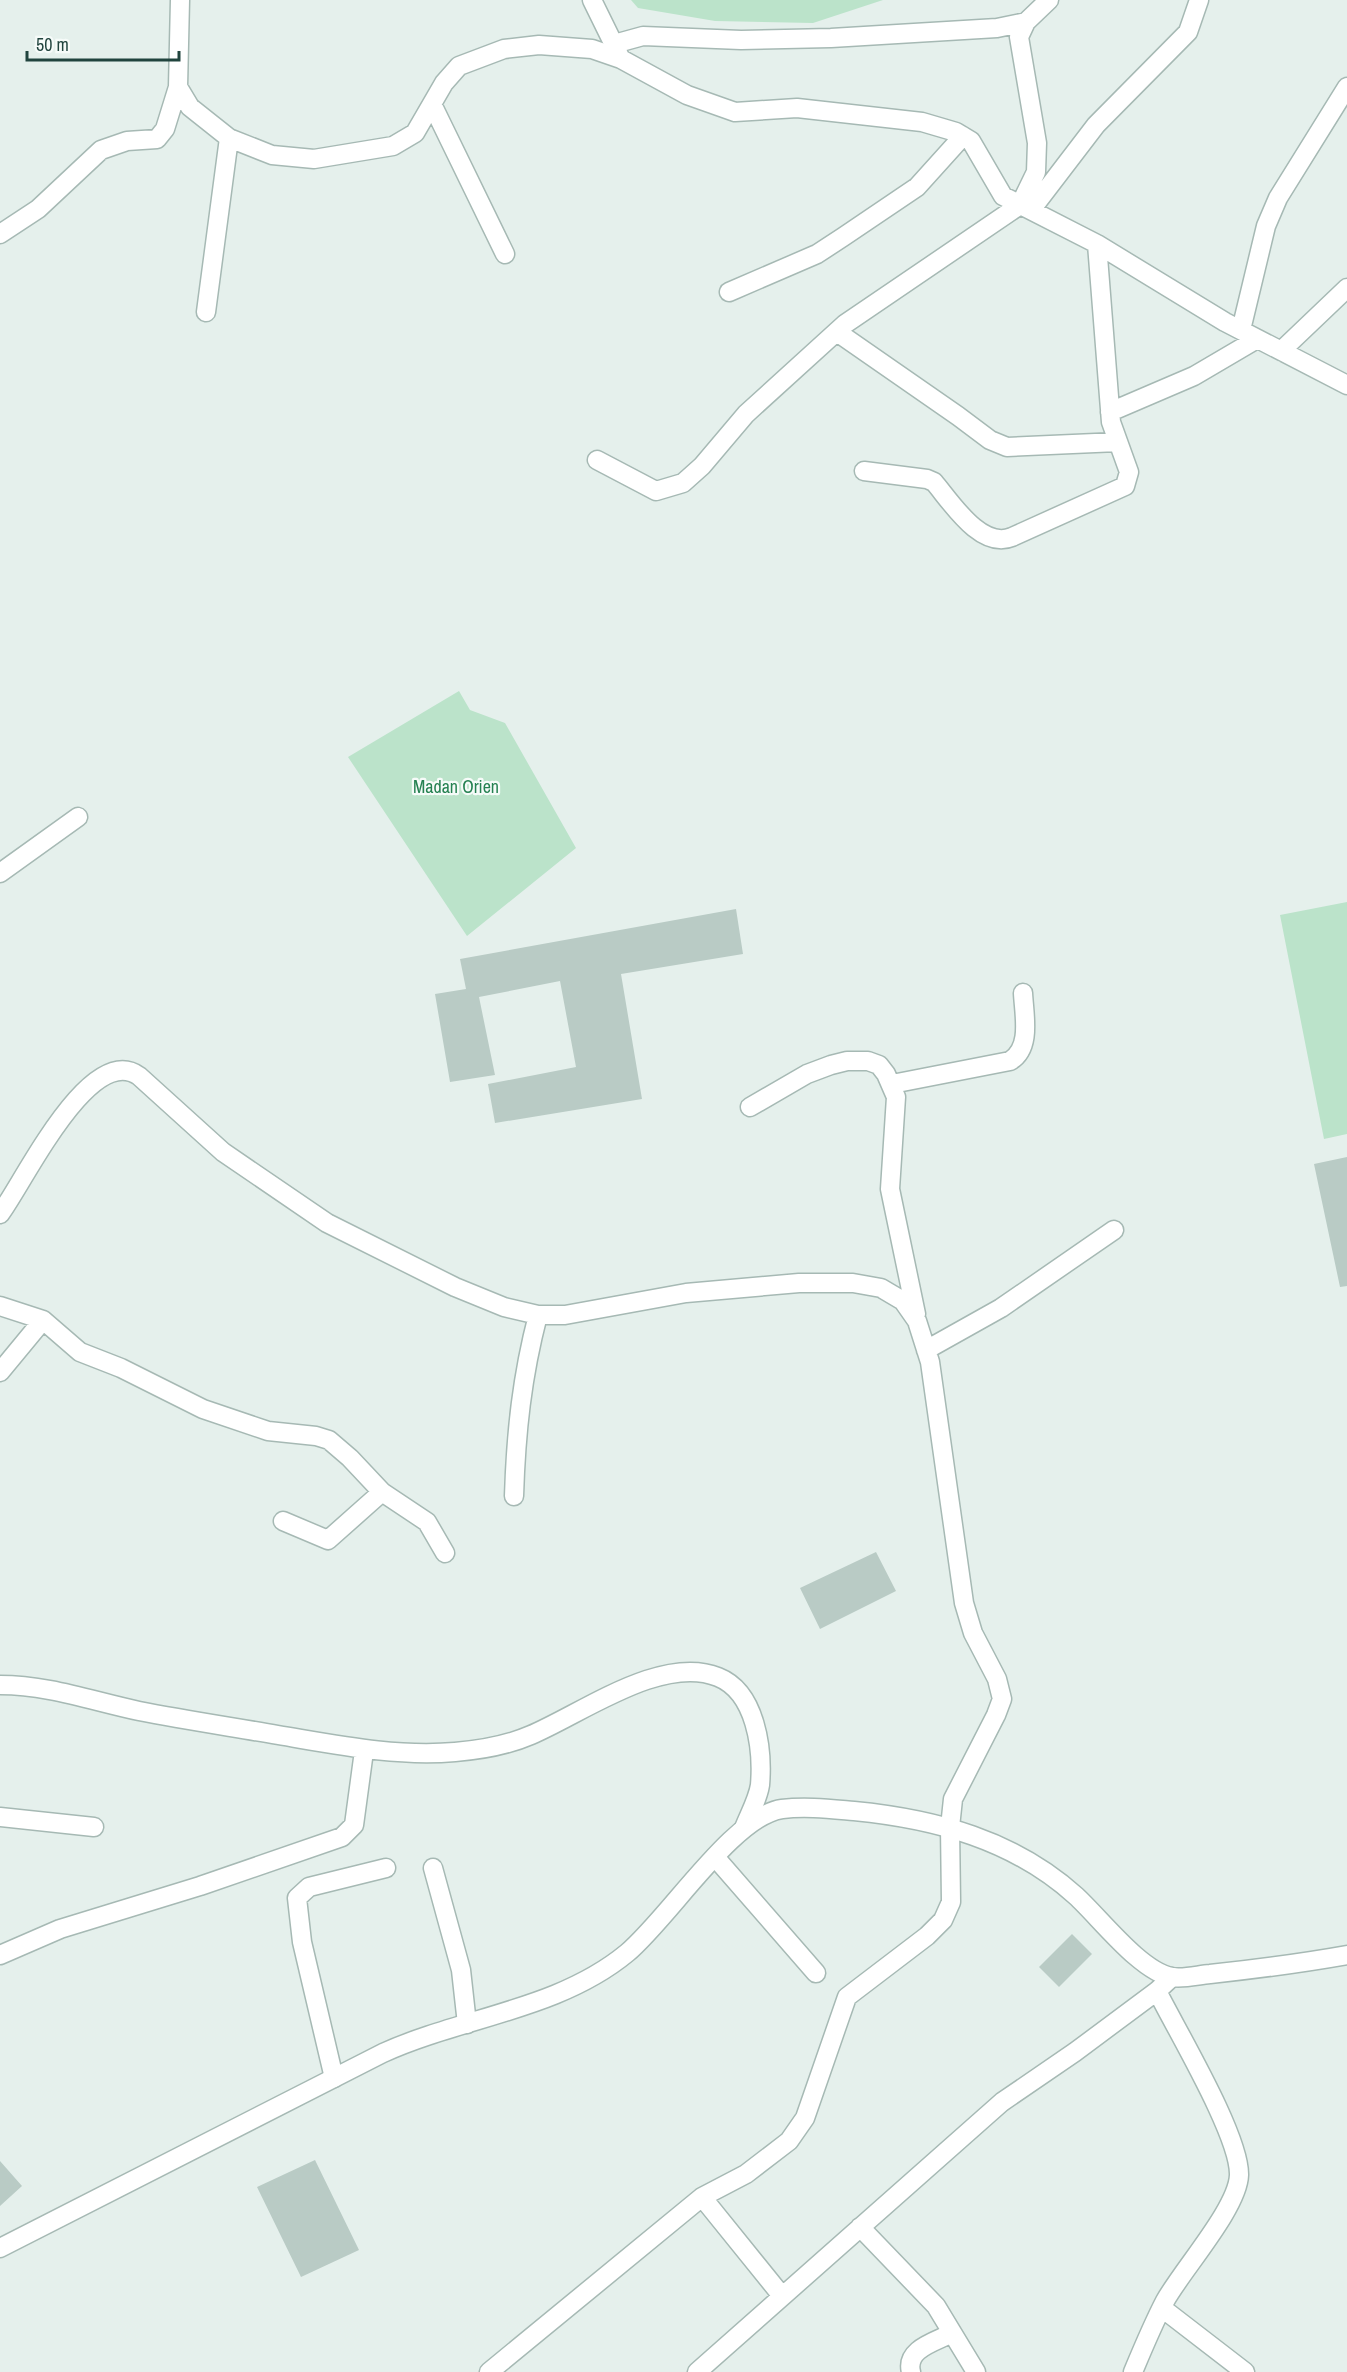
<svg xmlns="http://www.w3.org/2000/svg" width="1347" height="2372" viewBox="0 0 1347 2372" font-family="'Archivo Narrow',sans-serif">
<rect width="100%" height="100%" fill="#e5f0ec"/>
<path fill="#bbe3ca" d="M631,0h252l-70,23 -98,-2 -77,-13z
M459,691l11,19 35,13 71,125 -109,88 -119,-179z
M1347,902v232l-23,5 -44,-224z"/>
<path fill="#b9cbc5" d="M736,909l7,45 -122,20 21,125 -147,24 -7,-39 88,-17 -16,-86 -81,16 16,78 -45,7 -15,-88 31,-5 -6,-30z
M1347,1157v129l-7,1 -26,-123z
M876,1552l20,39 -76,38 -20,-41z
M1072,1934l20,20 -33,33 -20,-20z
M315,2160l44,90 -58,27 -44,-90z
M0,2161l22,25 -22,20z"/>
<g fill="none" stroke-linecap="round" stroke-linejoin="round">
<defs>
<path id="minor" d="M180,0l-2,87 12,20 39,31 43,17 42,4 79,-13 22,-13 29,-50 15,-17 45,-17 35,-4 53,4 29,10 66,36 48,17 62,-4 125,14 34,10 15,9 32,55 94,48 128,78 122,63
M592,0l27,55
M614,44l29,-8 98,4 90,-2 166,-10 29,-6
M432,104l73,150
M1031,210l65,-85 92,-93 11,-32
M0,234l38,-25 63,-59 26,-9 30,-2 8,-10 13,-42
M729,292l88,-38 26,-17 74,-50 46,-51
M206,312l23,-174
M1241,330l25,-104 12,-28 69,-111
M837,332l121,84 32,24 17,7 111,-5
M1281,351l66,-63
M1110,412l84,-36 63,-37
M597,460l59,31 27,-8 19,-17 44,-52 99,-90 175,-119 16,-33 1,-29 -18,-106 7,-15 23,-22
M864,471l63,8 7,3c17,20 47,68 78,55l113,-51 4,-14 -18,-50 -14,-178
M0,873l78,-56
M892,1084l118,-23c22,-13 14,-46 13,-68
M750,1107l57,-33 24,-9 16,-4h21l11,4 7,9 10,23 -6,92 26,125
M0,1214c23,-30 90,-173 139,-138l84,76 104,71 128,64 49,20 34,8h27l121,-22 113,-10h54l28,5 22,13 14,20 13,41 34,241 9,30 24,46 5,20 -6,16 -43,84 -3,28 1,75 -8,18 -16,16 -80,61 -42,121 -16,23 -43,33 -44,23 -213,175
M0,1306l43,14 37,32 41,16 82,41 65,22 48,5 13,4 21,18 32,34 45,30 18,31
M926,1350l75,-42 113,-78
M0,1372l43,-52
M514,1496c2,-64 8,-120 24,-181
M283,1521l45,19 54,-48
M0,1685c48,0 92,16 139,26 46,9 93,16 139,24 60,10 117,22 177,17 25,-2 53,-7 76,-17 50,-21 131,-81 187,-58 38,15 45,72 42,108 -2,14 -11,30 -16,43
M0,1817l94,10
M715,1857l101,116
M433,1868l28,102 6,54
M0,1955l60,-26 140,-43 142,-49 12,-12 10,-74
M334,2078l-32,-136 -5,-44 12,-11 77,-19
M702,2197l80,99
M860,2227l76,79 40,66
M1162,2308l83,64
M697,2372l305,-270 73,-50 82,-61 15,-14
M911,2372c-6,-23 24,-30 41,-39
M1133,2372c10,-24 20,-48 32,-71 17,-31 73,-93 74,-126 1,-39 -62,-144 -82,-184"/>
<path id="tertiary" d="M0,2248l383,-195c79,-36 175,-43 244,-100 42,-35 106,-137 155,-144 24,-3 49,0 72,2 82,8 160,29 222,85 24,22 65,76 96,81 12,2 26,-2 38,-3 46,-5 92,-11 137,-19"/>
</defs>
<use href="#minor" stroke="#a6b9b4" stroke-width="21"/>
<use href="#tertiary" stroke="#a6b9b4" stroke-width="21"/>
<use href="#minor" stroke="#fff" stroke-width="18"/>
<use href="#tertiary" stroke="#fff" stroke-width="18"/>
</g>
<g text-anchor="middle" dominant-baseline="central" stroke-width="4.5" stroke-linejoin="round" paint-order="stroke">
<g font-size="18" fill="#258151" stroke="#f6fbf9">
<text x="456" y="786">Madan Orien</text>
</g>
</g>
<path d="M27 51v9h152v-9" fill="none" stroke="#21443e" stroke-width="3"/>
<text x="36" y="51" font-size="18" fill="#21443e" stroke="#f6fbf9" stroke-width="4.5" paint-order="stroke">50 m</text>
</svg>
